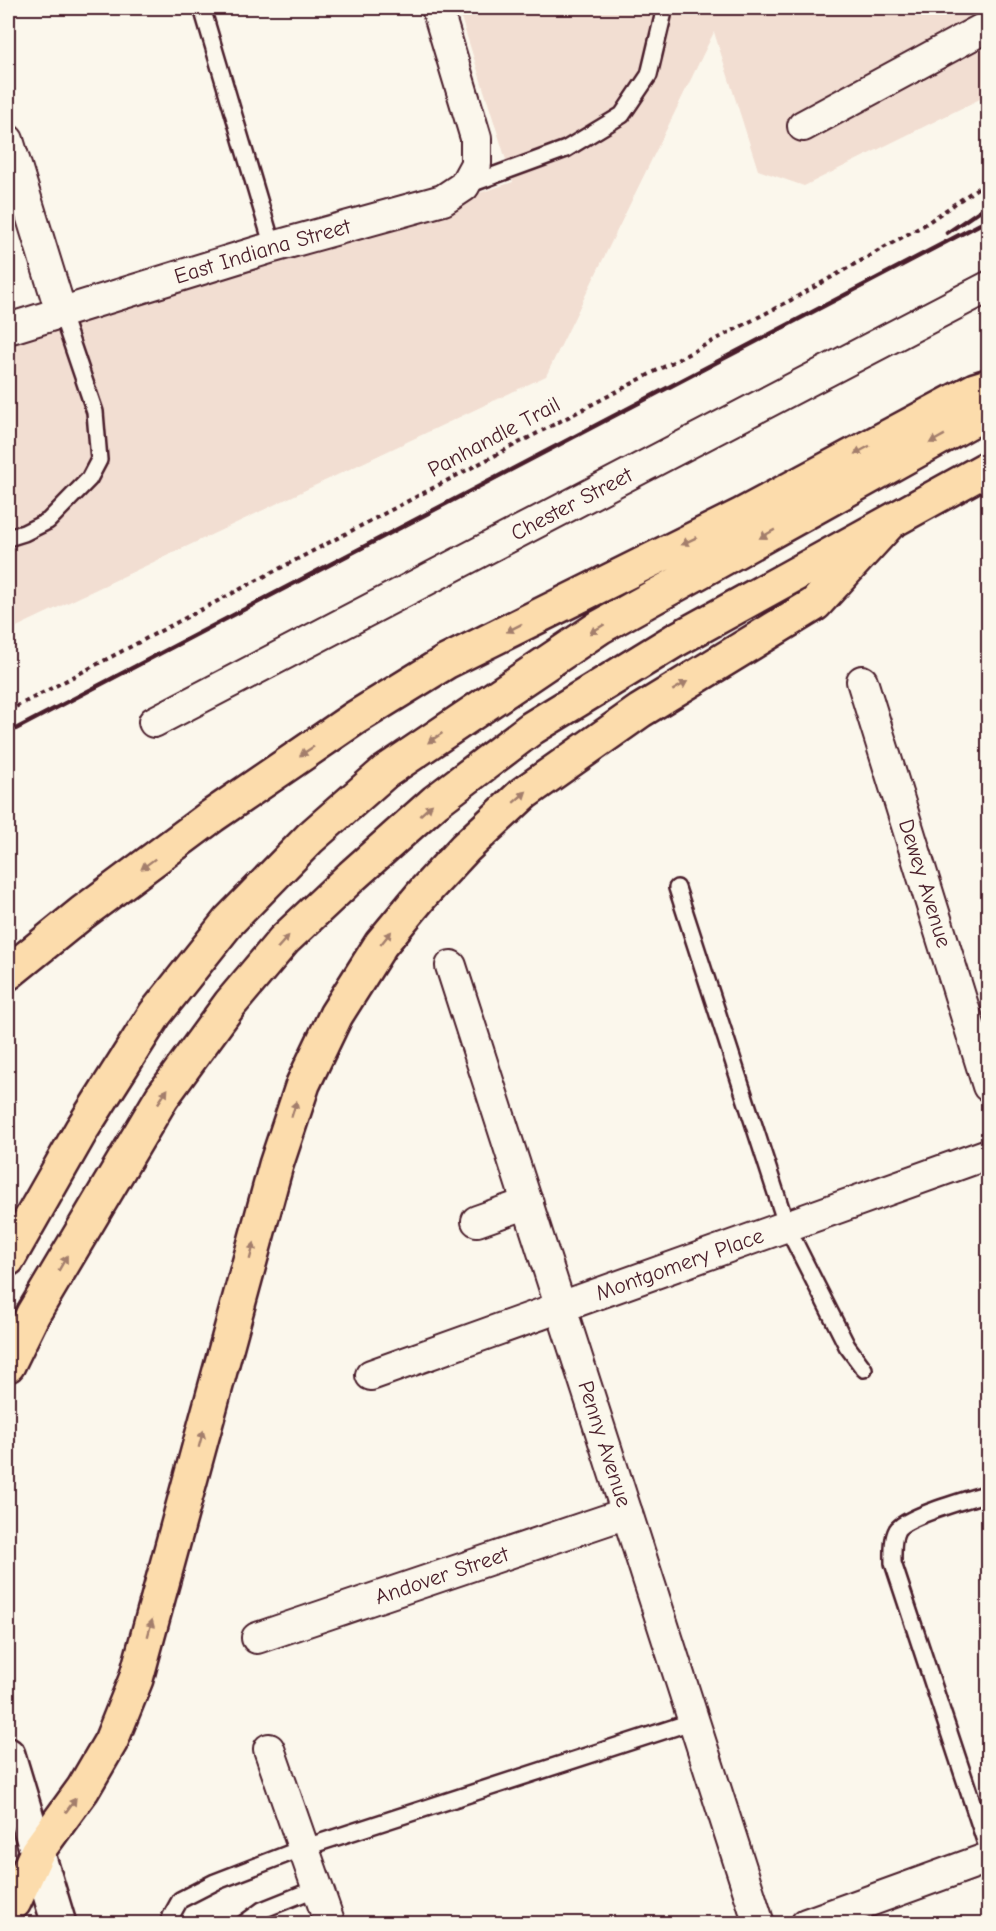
<svg xmlns="http://www.w3.org/2000/svg" width="996" height="1931" viewBox="0 0 996 1931" font-family="'Comic Neue',sans-serif">
<rect width="100%" height="100%" fill="#fbf7ec"/>
<filter id="ink" filterUnits="userSpaceOnUse"><feTurbulence type="fractalNoise" baseFrequency=".0167" numOctaves="2"/><feDisplacementMap in="SourceGraphic" scale="12" xChannelSelector="R" yChannelSelector="G"/><feConvolveMatrix kernelMatrix="1 2 1 2 8 2 1 2 1" color-interpolation-filters="sRGB"/></filter>
<g filter="url(#ink)">
<path fill="#f2ded2" d="M458,8h530v87l-184,91 -46,-16 -44,-138 -168,344 -538,255v-286l505,-163z"/>
<g fill="none" stroke-linecap="round" stroke-linejoin="round">
<defs>
<path id="service" d="M202,8l71,239
M468,185l98,-36 56,-34 27,-40 14,-59
M8,538l16,-5 24,-12 41,-42 10,-19 -4,-48 -34,-100
M677,888l110,339 60,119 17,23
M988,1493c-18,6 -82,23 -91,37 -5,9 -4,23 -4,33l95,287
M170,1924v-6l10,-18 35,-18 88,-34 391,-127
M243,1924l19,-14 55,-22"/>
<g id="minor">
<path d="M803,126l185,-100"/>
<path d="M8,140l53,172"/>
<path id="s1" d="M8,329l265,-82 170,-47 21,-14 12,-22v-26l-39,-130"/>
<path id="s2" d="M862,681l126,405"/>
<path id="s3" d="M154,722l834,-435"/>
<path id="s4" d="M451,966l308,958"/>
<path d="M477,1221l51,-18"/>
<path id="s5" d="M371,1375l617,-221"/>
<path id="s6" d="M257,1638l370,-125"/>
<path d="M269,1749l61,175"/>
<path d="M806,1924l182,-66"/>
</g>
<path id="secondary" d="M8,1755l51,169"/>
<path id="motorway" d="M8,973l74,-60 130,-97 143,-98 91,-56 296,-147 233,-125 13,-4
M8,1259l74,-130 73,-115 74,-93 81,-83 75,-66 215,-145 388,-216
M8,1365l25,-51 129,-217 68,-93 54,-64 68,-64 84,-75 96,-73 142,-87 314,-173
M8,1908l6,-6 23,-50 46,-63 28,-48 25,-62 140,-514 27,-81 33,-69 45,-71 44,-53 40,-43 59,-55 116,-82 175,-107 75,-82"/>
</defs>
<use href="#service" stroke="#4a1f2b" stroke-width="20"/>
<use href="#minor" stroke="#4a1f2b" stroke-width="34"/>
<use href="#secondary" stroke="#4a1f2b" stroke-width="38"/>
<use href="#motorway" stroke="#4a1f2b" stroke-width="38"/>
<path stroke="#4a1f2b" stroke-width="4" stroke-dasharray="4.5 4.5" stroke-linecap="butt" d="M8,711l785,-412 131,-74 64,-44"/>
<use href="#service" stroke="#fbf7ec" stroke-width="15"/>
<use href="#minor" stroke="#fbf7ec" stroke-width="30"/>
<use href="#secondary" stroke="#fbf7ec" stroke-width="33"/>
<use href="#motorway" stroke="#fcdcac" stroke-width="33"/>
<path stroke="#4a1f2b" stroke-width="4.5" d="M947,233l41,-28
M8,733l980,-513"/>
</g>
<defs><path id="oneway-solid" d="M-6-.8H1V-3.2L6.5 0L1 3.2V.8H-6Z" transform="scale(1.5)"/></defs>
<g fill="#a37e6c">
<use href="#oneway-solid" transform="translate(937 439) rotate(151)"/>
<use href="#oneway-solid" transform="translate(862 450) rotate(152)"/>
<use href="#oneway-solid" transform="translate(767 534) rotate(151)"/>
<use href="#oneway-solid" transform="translate(689 541) rotate(154)"/>
<use href="#oneway-solid" transform="translate(514 628) rotate(153)"/>
<use href="#oneway-solid" transform="translate(597 629) rotate(148)"/>
<use href="#oneway-solid" transform="translate(680 686) rotate(-31)"/>
<use href="#oneway-solid" transform="translate(435 738) rotate(146)"/>
<use href="#oneway-solid" transform="translate(307 751) rotate(146)"/>
<use href="#oneway-solid" transform="translate(520 797) rotate(-41)"/>
<use href="#oneway-solid" transform="translate(426 810) rotate(-42)"/>
<use href="#oneway-solid" transform="translate(148 864) rotate(143)"/>
<use href="#oneway-solid" transform="translate(386 938) rotate(-51)"/>
<use href="#oneway-solid" transform="translate(283 942) rotate(-48)"/>
<use href="#oneway-solid" transform="translate(163 1096) rotate(-56)"/>
<use href="#oneway-solid" transform="translate(294 1109) rotate(-72)"/>
<use href="#oneway-solid" transform="translate(252 1251) rotate(-75)"/>
<use href="#oneway-solid" transform="translate(63 1263) rotate(-60)"/>
<use href="#oneway-solid" transform="translate(201 1439) rotate(-75)"/>
<use href="#oneway-solid" transform="translate(150 1628) rotate(-75)"/>
<use href="#oneway-solid" transform="translate(71 1805) rotate(-54)"/>
</g>
</g>
<g text-anchor="middle" dominant-baseline="central" stroke-width="6" stroke-linejoin="round" paint-order="stroke">
<g font-size="22" fill="#4a1f2b" stroke="#fbf7ec">
<text stroke="none"><textPath href="#s1" startOffset="266">East Indiana Street</textPath></text>
<text transform="translate(494 437) rotate(-28)">Panhandle Trail</text>
<text stroke="none"><textPath href="#s3" startOffset="471">Chester Street</textPath></text>
<text stroke="none"><textPath href="#s2" startOffset="212">Dewey Avenue</textPath></text>
<text stroke="none"><textPath href="#s5" startOffset="328">Montgomery Place</textPath></text>
<text stroke="none"><textPath href="#s4" startOffset="502">Penny Avenue</textPath></text>
<text stroke="none"><textPath href="#s6" startOffset="195">Andover Street</textPath></text>
</g>
</g>
<rect width="996" height="1931" fill="none" stroke="#fbf7ec" stroke-width="30"/>
<rect x="15" y="15" width="966" height="1901" fill="none" stroke="#4a1f2b" stroke-width="2" filter="url(#ink)"/>
</svg>
